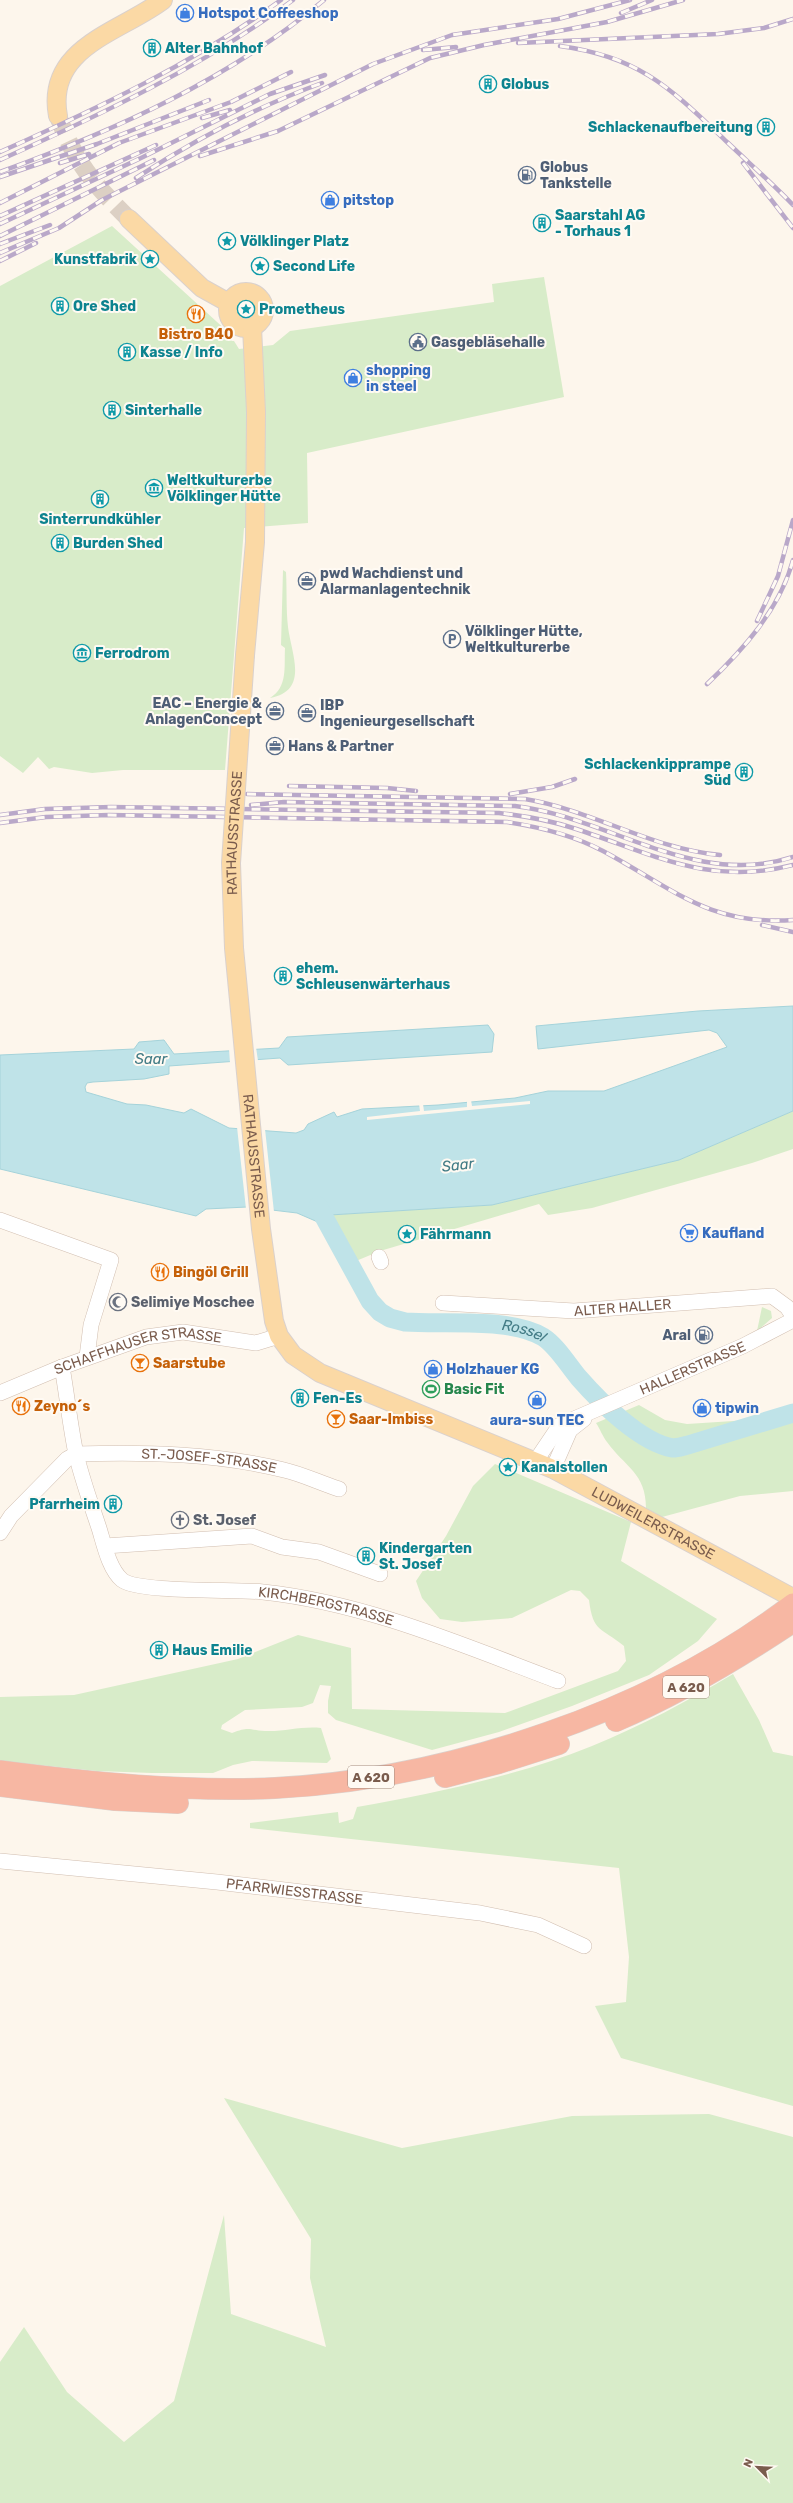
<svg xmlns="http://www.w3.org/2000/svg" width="793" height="2503" viewBox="0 0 793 2503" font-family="Rubik,sans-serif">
<rect width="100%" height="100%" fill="#fdf6ec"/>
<path fill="#d8ecc9" d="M112,226l116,106 -2,2 6,7h2l5,8 34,-4 17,-14 204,-29 -2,-18 52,-7 20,120 -257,56 1,70 -64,5 -19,242h-102l-31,3 -38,-6 -5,2 -11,-12 -15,16 -23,-17v-470z
M236 309a10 10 0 1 1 20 0a10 10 0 1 1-20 0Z
M283,570l3,2c1,18 0,37 2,55 3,26 22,64 -18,71 18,-11 14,-31 15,-50l-4,-3z
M793,1111v38l-41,14 -160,45 -44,7 -9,-11 -159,47 -24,10 -26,-46 162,-10 187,-45z
M762,1307l9,4 1,7 -15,13z
M639,1405l26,15 22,4 106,-7v74l-53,5 -78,21 -16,-9c0,-35 -21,-41 -39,-66 -4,-5 -7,-13 -11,-19z
M495,1464l136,58 -10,39 96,58 -19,22 -49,34 -77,31 -73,26 -67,18 -96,-30 -8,-7v-12l3,-15 -11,-1 -7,18 -11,4 -57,3 -23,15 -1,4 11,4c18,-7 16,-3 33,-2 19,1 36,-5 56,-3l10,31 -4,4 -75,-2 -19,4 -20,8h-61l-55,-2 -97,-10v-64l74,-2 164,-36 60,-24 53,13 1,61 153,4 113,-42 8,-10 -2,-15c-23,-19 -31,-13 -35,-46l-9,-9 -9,-1 -59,28 -50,4 -22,-3 -18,-21 -6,-17 30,-45 27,-50z
M733,1674l26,46 14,32 20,4v350l-172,-48 -26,-52 31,-4 3,-45 -10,-89 -369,-40v-5l88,-11 1,11 14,-4 4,-12c79,-14 160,-31 235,-61 49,-20 96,-45 141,-72z
M224,2098l178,50 170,-32 137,-2 84,23v366h-793v-141l24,-35 43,65 57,50 50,-41 50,-186 7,99 95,33 -16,-69 1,-39z"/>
<path fill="#bfe3e8" stroke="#a5d3da" d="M793,1006v105l-114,49 -187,45 -162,10 4,14 -37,-16 -50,-6 -41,2 -10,7 -196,-47v-114l134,-6 5,-7 25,-2 10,14 105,-6 8,-11 201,-12 6,9 -2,18 -204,13 -8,-7 -111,8v8l-25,5 -51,3 -6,1 -2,4 1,5 41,12 19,1 38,8 7,-4 38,19 67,5 8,-3 4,-6 26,-12 3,5 25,-8 76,-4 77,-7 33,-7h56l123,-44 -10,-14 -8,-3 -171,19 -2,-23 162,-15z"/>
<path fill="#fdf6ec" d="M256,1047l2,14 -28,2 -1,-14z
M467,1100h4l1,6 58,-5v3l-163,16v-3l53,-6 -1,-7h4l1,7 43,-4z
M237,1127l28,2 9,83 -28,-3z"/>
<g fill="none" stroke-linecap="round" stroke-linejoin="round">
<path stroke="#bfe3e8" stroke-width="19" id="s1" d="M318,1206l52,95 10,11 10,6 15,4c38,3 106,-5 138,15 14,9 25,28 36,41 21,24 62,65 94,70 5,0 10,-2 15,-3l105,-32"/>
<path stroke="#dcd0c4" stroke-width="18" stroke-dasharray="18 9" stroke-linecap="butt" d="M58,116c18,48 35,67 71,103"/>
<defs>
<g id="minor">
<path d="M0,1220l111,40 -20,65 -4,32"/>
<path d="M379,1257l2,5"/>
<path id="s2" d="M443,1303l131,8 198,-15 15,11 6,9"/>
<path id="s3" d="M62,1367c5,28 8,58 14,87 6,25 15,50 23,74 5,16 10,41 23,52 16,13 116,9 141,12 103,11 199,53 295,89"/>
<path id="s4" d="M0,1393l62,-26 84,-30 37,-5 73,11 23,-7"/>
<path id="s5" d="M535,1462l25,-37 183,-79 50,-26"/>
<path d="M553,1469l17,-39 14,-11"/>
<path id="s6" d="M0,1533l11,-17 56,-57 9,-5c70,-2 139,-1 208,16 18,4 36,13 55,19"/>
<path d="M105,1546l147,-10 30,11 37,5 61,22"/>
<path id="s7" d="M0,1861l217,21 263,31 58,12 46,21"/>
</g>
<g id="major">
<path d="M58,116c-13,-69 63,-84 105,-116"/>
<path d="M129,219l73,69 27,15"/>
<circle cx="246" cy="310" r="18"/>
<path d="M245,655l10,-113 1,-130 -4,-85"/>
<path id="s8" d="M234,948l27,281 13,92 5,15 14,19 27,18 233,96 240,129"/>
</g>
<path id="highway" d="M616,1721c63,-27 120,-61 177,-99
M0,1771c92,12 183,21 275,17 176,-9 378,-77 518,-184
M445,1777l54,-14 60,-19
M0,1786l115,14 63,3"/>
</defs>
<use href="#minor" stroke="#d1beb0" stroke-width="16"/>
<use href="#major" stroke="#dad1cd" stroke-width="20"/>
<use href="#highway" stroke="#dad1cd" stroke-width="22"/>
<use href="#minor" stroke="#fff" stroke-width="15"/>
<use href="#major" stroke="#fbd9a5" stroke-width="18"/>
<use href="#highway" stroke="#f7b7a3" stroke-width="21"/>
<defs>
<path id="rail" d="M621,13l31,-13
M518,43l200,-9 46,-6 29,-9
M560,46c81,11 111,43 167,96 22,21 45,41 66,63
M423,50l33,-3
M202,118l28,-8
M0,152c98,-44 194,-89 281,-152
M200,156l78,-25 152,-73 54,-13 123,-23 76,-22
M0,160c102,-46 202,-93 293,-160
M60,163l29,-9
M743,163l50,65
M0,172c116,-42 228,-92 324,-172
M0,177l97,-33 112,-44
M136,178c60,-39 120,-71 186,-95
M0,203l119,-60 112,-41 60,-30
M0,216l156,-71
M0,224l141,-66 129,-64 55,-19
M0,236l154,-76
M0,244l50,-19
M0,253l59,-25 43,-28 271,-136 79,-29 106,-16 72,-19
M0,261l36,-18
M757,621l21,-45 15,-56
M707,684c36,-34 73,-75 86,-124
M289,786l98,2 29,3
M247,794l278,5c67,11 127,50 195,56
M510,794l42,-7 23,-8
M251,805l33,-3 231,4c94,11 180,83 278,51
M0,815l45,-6 66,-2 388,6c26,3 50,7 74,15 78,25 135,59 220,37
M0,823l46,-6 63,-2 398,7c33,5 66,13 96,29 69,37 106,75 190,69
M762,925l31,7"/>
</defs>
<use href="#rail" stroke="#b9a8c9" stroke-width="4.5"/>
<use href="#rail" stroke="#fffaf3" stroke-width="3" stroke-dasharray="9" stroke-linecap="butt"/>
<defs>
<g id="major-bridge">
<path id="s9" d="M234,948l-3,-85 14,-208"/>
</g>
</defs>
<use href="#major-bridge" stroke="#dad1cd" stroke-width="20" stroke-linecap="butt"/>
<use href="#major-bridge" stroke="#fbd9a5" stroke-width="18"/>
</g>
<defs>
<symbol id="shop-ring" viewBox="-11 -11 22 22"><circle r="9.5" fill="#fffaf3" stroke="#3f7fe0" stroke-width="1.5"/><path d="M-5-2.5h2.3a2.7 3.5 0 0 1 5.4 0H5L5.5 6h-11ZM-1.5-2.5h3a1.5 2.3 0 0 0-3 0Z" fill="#3f7fe0"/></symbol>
<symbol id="building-ring" viewBox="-11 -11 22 22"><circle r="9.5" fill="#fffaf3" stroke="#0f9aa8" stroke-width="1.5"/><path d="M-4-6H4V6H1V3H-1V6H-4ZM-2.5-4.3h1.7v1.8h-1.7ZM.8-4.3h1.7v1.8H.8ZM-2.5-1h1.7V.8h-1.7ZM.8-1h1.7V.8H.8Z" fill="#0f9aa8"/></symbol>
<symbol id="fuel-ring" viewBox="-11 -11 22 22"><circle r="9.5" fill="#fffaf3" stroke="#5c6f8a" stroke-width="1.5"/><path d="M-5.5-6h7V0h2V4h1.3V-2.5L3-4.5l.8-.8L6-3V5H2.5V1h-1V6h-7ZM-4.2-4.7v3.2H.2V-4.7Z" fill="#5c6f8a"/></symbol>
<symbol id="sight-ring" viewBox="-11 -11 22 22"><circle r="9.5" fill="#fffaf3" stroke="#0f9aa8" stroke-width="1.5"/><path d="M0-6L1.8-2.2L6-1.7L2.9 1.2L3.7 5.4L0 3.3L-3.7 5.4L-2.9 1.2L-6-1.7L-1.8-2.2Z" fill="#0f9aa8"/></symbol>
<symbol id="restaurant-ring" viewBox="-11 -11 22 22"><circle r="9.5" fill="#fffaf3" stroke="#e8710a" stroke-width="1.5"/><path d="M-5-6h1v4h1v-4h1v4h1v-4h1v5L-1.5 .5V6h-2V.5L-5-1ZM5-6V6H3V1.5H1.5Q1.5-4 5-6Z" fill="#e8710a"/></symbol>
<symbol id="civic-ring" viewBox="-11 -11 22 22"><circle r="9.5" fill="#fffaf3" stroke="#5c6f8a" stroke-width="1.5"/><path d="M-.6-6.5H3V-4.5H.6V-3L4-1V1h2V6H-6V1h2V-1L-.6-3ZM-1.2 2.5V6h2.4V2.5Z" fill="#5c6f8a"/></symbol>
<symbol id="museum-ring" viewBox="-11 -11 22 22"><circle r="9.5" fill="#fffaf3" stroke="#0f9aa8" stroke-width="1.5"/><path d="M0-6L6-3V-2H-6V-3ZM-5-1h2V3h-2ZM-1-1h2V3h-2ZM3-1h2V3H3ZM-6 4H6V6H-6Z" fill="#0f9aa8"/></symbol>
<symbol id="office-ring" viewBox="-11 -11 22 22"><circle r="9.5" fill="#fffaf3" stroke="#5c6f8a" stroke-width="1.5"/><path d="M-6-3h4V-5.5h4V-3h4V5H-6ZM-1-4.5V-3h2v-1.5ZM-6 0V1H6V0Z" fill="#5c6f8a"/></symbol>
<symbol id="parking-ring" viewBox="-11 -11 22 22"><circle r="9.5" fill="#fffaf3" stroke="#5c6f8a" stroke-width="1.5"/><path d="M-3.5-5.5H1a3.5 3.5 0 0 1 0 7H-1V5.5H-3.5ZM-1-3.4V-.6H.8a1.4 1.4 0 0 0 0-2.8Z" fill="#5c6f8a"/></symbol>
<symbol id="supermarket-ring" viewBox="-11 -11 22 22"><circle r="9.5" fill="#fffaf3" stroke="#3f7fe0" stroke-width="1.5"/><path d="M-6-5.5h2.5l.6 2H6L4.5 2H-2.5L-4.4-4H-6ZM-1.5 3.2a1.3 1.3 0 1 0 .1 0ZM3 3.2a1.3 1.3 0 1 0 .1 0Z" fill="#3f7fe0"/></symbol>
<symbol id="mosque-ring" viewBox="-11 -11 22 22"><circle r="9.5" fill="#fffaf3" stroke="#6b7280" stroke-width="1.5"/><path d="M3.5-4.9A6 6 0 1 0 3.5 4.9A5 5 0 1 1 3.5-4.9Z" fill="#6b7280"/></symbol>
<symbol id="bar-ring" viewBox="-11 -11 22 22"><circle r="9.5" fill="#fffaf3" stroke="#e8710a" stroke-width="1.5"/><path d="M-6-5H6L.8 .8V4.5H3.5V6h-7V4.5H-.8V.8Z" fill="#e8710a"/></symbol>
<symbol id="stadium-ring" viewBox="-11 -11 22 22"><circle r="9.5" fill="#fffaf3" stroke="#2e9e5b" stroke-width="1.5"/><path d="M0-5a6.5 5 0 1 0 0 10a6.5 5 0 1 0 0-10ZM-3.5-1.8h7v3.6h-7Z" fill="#2e9e5b"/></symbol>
<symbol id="church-ring" viewBox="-11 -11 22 22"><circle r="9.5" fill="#fffaf3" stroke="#6b7280" stroke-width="1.5"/><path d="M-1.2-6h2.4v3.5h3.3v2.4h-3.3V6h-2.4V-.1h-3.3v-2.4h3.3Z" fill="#6b7280"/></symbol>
</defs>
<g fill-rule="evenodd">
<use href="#shop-ring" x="175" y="3" width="20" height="20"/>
<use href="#building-ring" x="142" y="38" width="20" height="20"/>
<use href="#building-ring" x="478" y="74" width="20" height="20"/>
<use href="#building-ring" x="756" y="117" width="20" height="20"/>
<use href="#fuel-ring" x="517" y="165" width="20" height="20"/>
<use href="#shop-ring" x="320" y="190" width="20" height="20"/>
<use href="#building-ring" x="532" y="213" width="20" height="20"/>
<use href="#sight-ring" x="217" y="231" width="20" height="20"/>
<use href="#sight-ring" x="140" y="249" width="20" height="20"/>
<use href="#sight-ring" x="250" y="256" width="20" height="20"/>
<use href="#building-ring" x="50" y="296" width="20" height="20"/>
<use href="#sight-ring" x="236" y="299" width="20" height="20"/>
<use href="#restaurant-ring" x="186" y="304" width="20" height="20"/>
<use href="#civic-ring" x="408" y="332" width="20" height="20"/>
<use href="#building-ring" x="117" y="342" width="20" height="20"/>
<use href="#shop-ring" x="343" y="368" width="20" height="20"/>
<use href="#building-ring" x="102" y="400" width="20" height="20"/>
<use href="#museum-ring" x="144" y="478" width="20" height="20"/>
<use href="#building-ring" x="90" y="489" width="20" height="20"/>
<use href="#building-ring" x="50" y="533" width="20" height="20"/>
<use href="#office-ring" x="297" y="571" width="20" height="20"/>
<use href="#parking-ring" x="442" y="629" width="20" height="20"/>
<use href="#museum-ring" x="72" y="643" width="20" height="20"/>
<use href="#office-ring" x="265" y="701" width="20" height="20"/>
<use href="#office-ring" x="297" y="703" width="20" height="20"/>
<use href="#office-ring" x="265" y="736" width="20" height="20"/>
<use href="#building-ring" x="734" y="762" width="20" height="20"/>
<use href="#building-ring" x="273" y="966" width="20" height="20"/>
<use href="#supermarket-ring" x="679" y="1223" width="20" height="20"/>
<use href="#sight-ring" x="397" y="1224" width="20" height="20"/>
<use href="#restaurant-ring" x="150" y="1262" width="20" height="20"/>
<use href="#mosque-ring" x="108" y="1292" width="20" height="20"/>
<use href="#fuel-ring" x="694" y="1325" width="20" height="20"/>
<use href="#bar-ring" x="130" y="1353" width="20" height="20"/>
<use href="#shop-ring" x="423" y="1359" width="20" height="20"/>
<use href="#stadium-ring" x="421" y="1379" width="20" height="20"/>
<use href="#building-ring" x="290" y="1388" width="20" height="20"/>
<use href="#shop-ring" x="527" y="1390" width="20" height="20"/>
<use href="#restaurant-ring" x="11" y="1396" width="20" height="20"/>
<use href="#shop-ring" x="692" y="1398" width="20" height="20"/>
<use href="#bar-ring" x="326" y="1409" width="20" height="20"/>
<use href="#sight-ring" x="498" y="1457" width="20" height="20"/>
<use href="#building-ring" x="103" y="1494" width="20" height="20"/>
<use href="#church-ring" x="170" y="1510" width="20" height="20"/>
<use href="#building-ring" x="356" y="1546" width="20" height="20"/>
<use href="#building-ring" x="149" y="1640" width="20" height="20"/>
</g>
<g text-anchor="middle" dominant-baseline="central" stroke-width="4" stroke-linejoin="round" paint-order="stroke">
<g fill="#fffaf3" stroke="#a28b7f" stroke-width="1">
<rect x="663" y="1676" width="46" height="22" rx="3"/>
<rect x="348" y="1766" width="46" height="22" rx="3"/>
</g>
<g font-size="13" font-weight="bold" fill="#7a5c4d">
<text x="686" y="1687">A 620</text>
<text x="371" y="1777">A 620</text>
</g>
<g font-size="14" font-weight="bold" fill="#366cbe" stroke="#fffaf3" text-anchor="start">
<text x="198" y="13">Hotspot Coffeeshop</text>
<text x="343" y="200">pitstop</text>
<text x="366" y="370">shopping<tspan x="366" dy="16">in steel</tspan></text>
<text x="702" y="1233">Kaufland</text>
<text x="446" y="1369">Holzhauer KG</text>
<text x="715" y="1408">tipwin</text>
<text x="537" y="1420" text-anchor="middle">aura-sun TEC</text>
</g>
<g font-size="14" font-weight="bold" fill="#0d838f" stroke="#fffaf3" text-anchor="start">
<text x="165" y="48">Alter Bahnhof</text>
<text x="501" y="84">Globus</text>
<text x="753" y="127" text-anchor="end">Schlackenaufbereitung</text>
<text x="555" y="215">Saarstahl AG<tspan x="555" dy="16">- Torhaus 1</tspan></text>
<text x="240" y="241">Völklinger Platz</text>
<text x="137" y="259" text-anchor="end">Kunstfabrik</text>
<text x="273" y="266">Second Life</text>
<text x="73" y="306">Ore Shed</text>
<text x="259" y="309">Prometheus</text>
<text x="140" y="352">Kasse / Info</text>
<text x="125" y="410">Sinterhalle</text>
<text x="167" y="480">Weltkulturerbe<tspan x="167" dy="16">Völklinger Hütte</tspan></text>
<text x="100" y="519" text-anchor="middle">Sinterrundkühler</text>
<text x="73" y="543">Burden Shed</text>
<text x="95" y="653">Ferrodrom</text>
<text x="731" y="764" text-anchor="end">Schlackenkipprampe<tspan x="731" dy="16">Süd</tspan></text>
<text x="296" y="968">ehem.<tspan x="296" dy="16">Schleusenwärterhaus</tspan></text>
<text x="420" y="1234">Fährmann</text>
<text x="313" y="1398">Fen-Es</text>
<text x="521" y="1467">Kanalstollen</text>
<text x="100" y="1504" text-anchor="end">Pfarrheim</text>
<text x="379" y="1548">Kindergarten<tspan x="379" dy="16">St. Josef</tspan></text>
<text x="172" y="1650">Haus Emilie</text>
</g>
<g font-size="14" font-weight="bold" fill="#4e5e75" stroke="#fffaf3" text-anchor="start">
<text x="540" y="167">Globus<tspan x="540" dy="16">Tankstelle</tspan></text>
<text x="431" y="342">Gasgebläsehalle</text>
<text x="320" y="573">pwd Wachdienst und<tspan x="320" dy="16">Alarmanlagentechnik</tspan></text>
<text x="465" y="631">Völklinger Hütte,<tspan x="465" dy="16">Weltkulturerbe</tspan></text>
<text x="262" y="703" text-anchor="end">EAC – Energie &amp;<tspan x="262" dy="16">AnlagenConcept</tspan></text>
<text x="320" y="705">IBP<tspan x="320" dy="16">Ingenieurgesellschaft</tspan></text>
<text x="288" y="746">Hans &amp; Partner</text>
<text x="691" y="1335" text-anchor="end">Aral</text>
</g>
<g font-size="14" font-weight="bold" fill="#c56008" stroke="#fffaf3" text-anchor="start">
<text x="196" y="334" text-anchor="middle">Bistro B40</text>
<text x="173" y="1272">Bingöl Grill</text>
<text x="153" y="1363">Saarstube</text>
<text x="34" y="1406">Zeyno´s</text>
<text x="349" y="1419">Saar-Imbiss</text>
</g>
<g font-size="14" fill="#7a5c4d" stroke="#fffaf3">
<text stroke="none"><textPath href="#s9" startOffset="115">RATHAUSSTRASSE</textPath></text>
<text stroke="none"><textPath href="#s8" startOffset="209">RATHAUSSTRASSE</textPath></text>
<text stroke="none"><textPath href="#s2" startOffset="180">ALTER HALLER</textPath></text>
<text stroke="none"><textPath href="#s4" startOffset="146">SCHAFFHAUSER STRASSE</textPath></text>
<text stroke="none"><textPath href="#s5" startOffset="189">HALLERSTRASSE</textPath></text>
<text stroke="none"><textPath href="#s6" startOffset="244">ST.-JOSEF-STRASSE</textPath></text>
<text stroke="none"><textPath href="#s8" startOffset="813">LUDWEILERSTRASSE</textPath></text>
<text stroke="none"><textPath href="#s3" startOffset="430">KIRCHBERGSTRASSE</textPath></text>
<text stroke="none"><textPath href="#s7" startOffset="296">PFARRWIESSTRASSE</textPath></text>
</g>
<g font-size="14" font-weight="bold" fill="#5b616d" stroke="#fffaf3" text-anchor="start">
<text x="131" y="1302">Selimiye Moschee</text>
<text x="193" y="1520">St. Josef</text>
</g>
<g font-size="14" font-weight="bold" fill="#27864d" stroke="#fffaf3" text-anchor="start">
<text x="444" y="1389">Basic Fit</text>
</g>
<g font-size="15" font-style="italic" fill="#437c86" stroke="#fffaf3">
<text x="151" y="1059">Saar</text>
<text transform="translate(458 1165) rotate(-6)">Saar</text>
<text stroke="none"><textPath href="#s1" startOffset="270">Rossel</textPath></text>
</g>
</g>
<g transform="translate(757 2467) rotate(294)" stroke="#fffaf3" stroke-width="3" paint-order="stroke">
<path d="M0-3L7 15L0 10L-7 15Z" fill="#7a5c4d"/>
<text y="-6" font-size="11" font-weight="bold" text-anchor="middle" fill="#7a5c4d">N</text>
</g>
</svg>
